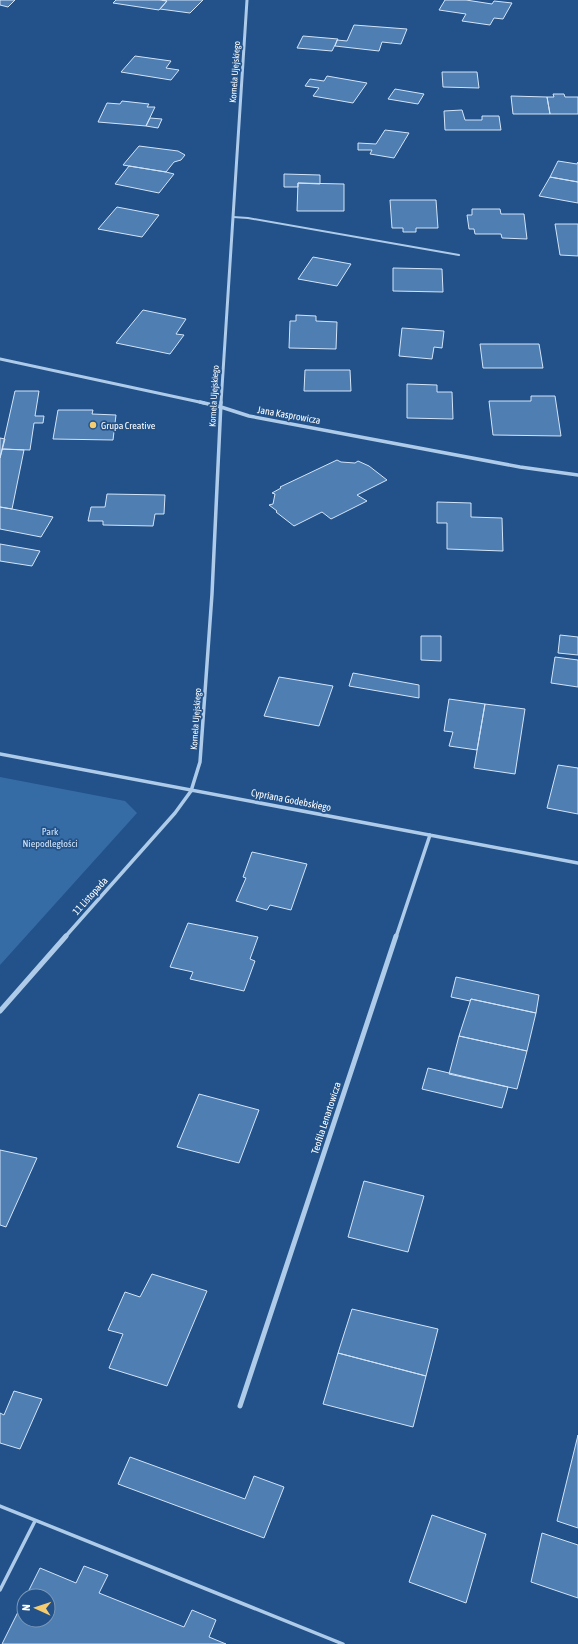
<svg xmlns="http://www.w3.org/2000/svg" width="578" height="1644" viewBox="0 0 578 1644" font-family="'Asap Condensed',sans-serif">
<rect width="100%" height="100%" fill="#225289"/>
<path fill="#366ca6" d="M0,777l125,24 12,12 -137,152z"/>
<path fill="#4f7eb2" stroke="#d2e4f8" d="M0,0h15l-7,7 -8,-2z
M116,0h43l8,1 -8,9 -46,-7z
M162,0h41l-13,13 -30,-4 7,-8z
M445,0h21l26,4 2,-3 18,2 -9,16 -9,-1 -4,7 -28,-4 4,-7 -27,-4z
M354,25l53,4 -6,15 -19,-2 -3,9 -44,-5 2,-6 10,1z
M303,36l35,3 -6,12 -35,-3z
M135,56l36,5 -5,7 13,2 -8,10 -50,-8z
M442,72h35l2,16 -36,-1z
M327,76l40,7 -14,20 -40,-7 6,-8 -14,-2 5,-7 14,2z
M395,89l29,5 -6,10 -30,-5z
M553,94h11l1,3h13v17h-28l-3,-17h7z
M511,96l36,1 3,17h-37z
M122,101l27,3 -2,3h8l-9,19 -48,-4 9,-19 13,1z
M462,110l3,10h17v-4h17l2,14h-56l-1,-19z
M150,118l12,1 -4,9 -12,-2z
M385,130l24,3 -15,25 -24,-4 2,-4h-14v-7l18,1z
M139,146l39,5 7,4 -4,5 -7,2 -8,10 -43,-7z
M558,161l19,3 1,-2v20l-28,-5z
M129,166l37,6 8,2 -15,19 -44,-9z
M284,174l36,1v9l-22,-1v4h-14z
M550,177l28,5v21l-39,-7z
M298,183l46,1v27h-47z
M390,200h46l2,28h-22v4h-13v-4h-11z
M117,207l42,8 -17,22 -44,-8z
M472,209h28l1,5h23l3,25 -25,-1 -1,-4h-26l-1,-5h-5l-2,-14h5z
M555,224h23v32l-18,-1z
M313,257l38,7 -14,22 -39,-7z
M393,268l49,1 1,23 -50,-1z
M143,310l43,9 -10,15 8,1 -14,19 -54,-11z
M296,315l20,1v5l21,1 -1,27 -47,-1 1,-27h6z
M402,328l42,3 -2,17 -8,-1 -2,12 -33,-3z
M480,344h59l4,24h-60z
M305,370h45l1,21h-47z
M407,384l30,1v7h15l1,27 -46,-1z
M15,391h24l-4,25h9l-1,7h-9l-4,27 -28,-1z
M531,396h24l6,40 -68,-1 -4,-34h42z
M58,410h35l-1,4 24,1 -3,25 -60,-1z
M0,438l5,1 -5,19z
M2,449l22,1 -12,59 -12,-2v-49z
M337,460l4,2 14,1 3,-2 11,5 18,14 -30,15 10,6 -36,18 -9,-7 -28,14 -18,-14 1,-1 -8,-6 4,-1 2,-10 -3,-1 9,-5 -1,-1z
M107,494l58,1 -1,19h-9l-2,12 -50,-1v-4h-15l3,-14h14z
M437,502l34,1v14l31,1 1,33 -56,-2v-26h-10z
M0,507l12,2 41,8 -12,20 -41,-8z
M0,544l40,7 -8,15 -32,-5z
M560,635l18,2v18l-20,-2z
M421,636h20v25l-20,-1z
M555,657l23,3v27l-27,-4z
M353,673l66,12v13l-70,-12z
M279,677l54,9 -14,40 -55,-10z
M449,699l36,5 -8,46 -28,-4 4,-14 -9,-1z
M485,704l40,5 -10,65 -41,-6z
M558,765l20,3v46l-31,-6z
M252,852l55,12 -16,46 -21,-5 -3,5 -31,-9 10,-23 -3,-1z
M188,923l70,14 -8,22 5,2 -11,30 -54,-12 3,-7 -23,-5z
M456,977l83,18 -3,18 -65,-14 -1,2 -19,-4z
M471,999l65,14 -9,38 -68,-15z
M459,1036l68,15 -10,38 -68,-15z
M428,1068l80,19 -6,21 -80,-19z
M199,1094l60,16 -20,53 -62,-16z
M0,1150l37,8 -31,69 -6,-2z
M364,1181l60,15 -16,56 -60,-15z
M152,1274l55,17 -40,95 -58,-18 14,-34 -15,-4 17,-38 15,5z
M352,1309l86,20 -12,47 -88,-23z
M338,1353l88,23 -13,51 -90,-23z
M14,1391l28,8 -22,50 -20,-6v-30l4,2z
M578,1435v93l-21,-7z
M130,1457l115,42 9,-23 30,11 -20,51 -146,-54z
M432,1515l54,19 -20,69 -57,-21z
M542,1533l36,12v53l-47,-16z
M84,1566l24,9 -9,18 85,34 8,-17 24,10 -7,17 17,7h-224l22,-44v20h24v-24h-22l14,-28 36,15z"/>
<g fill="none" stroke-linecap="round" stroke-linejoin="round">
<path stroke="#aecbea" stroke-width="2" d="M233,217l15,1 211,37"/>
<path stroke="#aecbea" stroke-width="3.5" d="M0,1506l343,138
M0,1590l35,-69"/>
<path stroke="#aecbea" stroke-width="3" d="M0,359l204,44
M221,403l26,-403"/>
<path stroke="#aecbea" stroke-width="3.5" d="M200,402l21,5 28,9 271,51 58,8
M0,754l578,109
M65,937l110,-124 16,-22 9,-29 12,-168 9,-192
M396,937l34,-102"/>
<path stroke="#aecbea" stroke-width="5" d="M0,1011l66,-75
M240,1406l156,-470"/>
</g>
<circle fill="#f6cc70" stroke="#225289" stroke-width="1.5" cx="93" cy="425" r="4"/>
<g text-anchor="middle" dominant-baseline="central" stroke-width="3.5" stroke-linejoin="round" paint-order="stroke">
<g font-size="9" fill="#fff" stroke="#225289">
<text transform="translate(235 72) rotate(-86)">Kornela Ujejskiego</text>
<text transform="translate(214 396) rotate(-87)">Kornela Ujejskiego</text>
<text transform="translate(196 719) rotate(-86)">Kornela Ujejskiego</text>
</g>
<g font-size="10" fill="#fff" stroke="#225289">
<text transform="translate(289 415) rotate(10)">Jana Kasprowicza</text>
<text transform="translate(291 800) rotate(11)">Cypriana Godebskiego</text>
<text transform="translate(90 896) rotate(-48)">11 Listopada</text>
<text transform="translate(326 1118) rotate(-72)">Teofila Lenartowicza</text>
</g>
<g font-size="10" fill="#fff" stroke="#225289" text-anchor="start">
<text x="101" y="425">Grupa Creative</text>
</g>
<g font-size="10" fill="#d2e4f8" stroke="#225289">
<text x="50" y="831">Park<tspan x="50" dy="12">Niepodległości</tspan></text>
</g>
</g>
<g transform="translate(36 1608) rotate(273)"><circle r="19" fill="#225289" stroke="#7a97b8"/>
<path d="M0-3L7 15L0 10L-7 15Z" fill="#f6cc70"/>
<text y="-6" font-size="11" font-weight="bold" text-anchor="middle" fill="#ffffff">N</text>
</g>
</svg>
